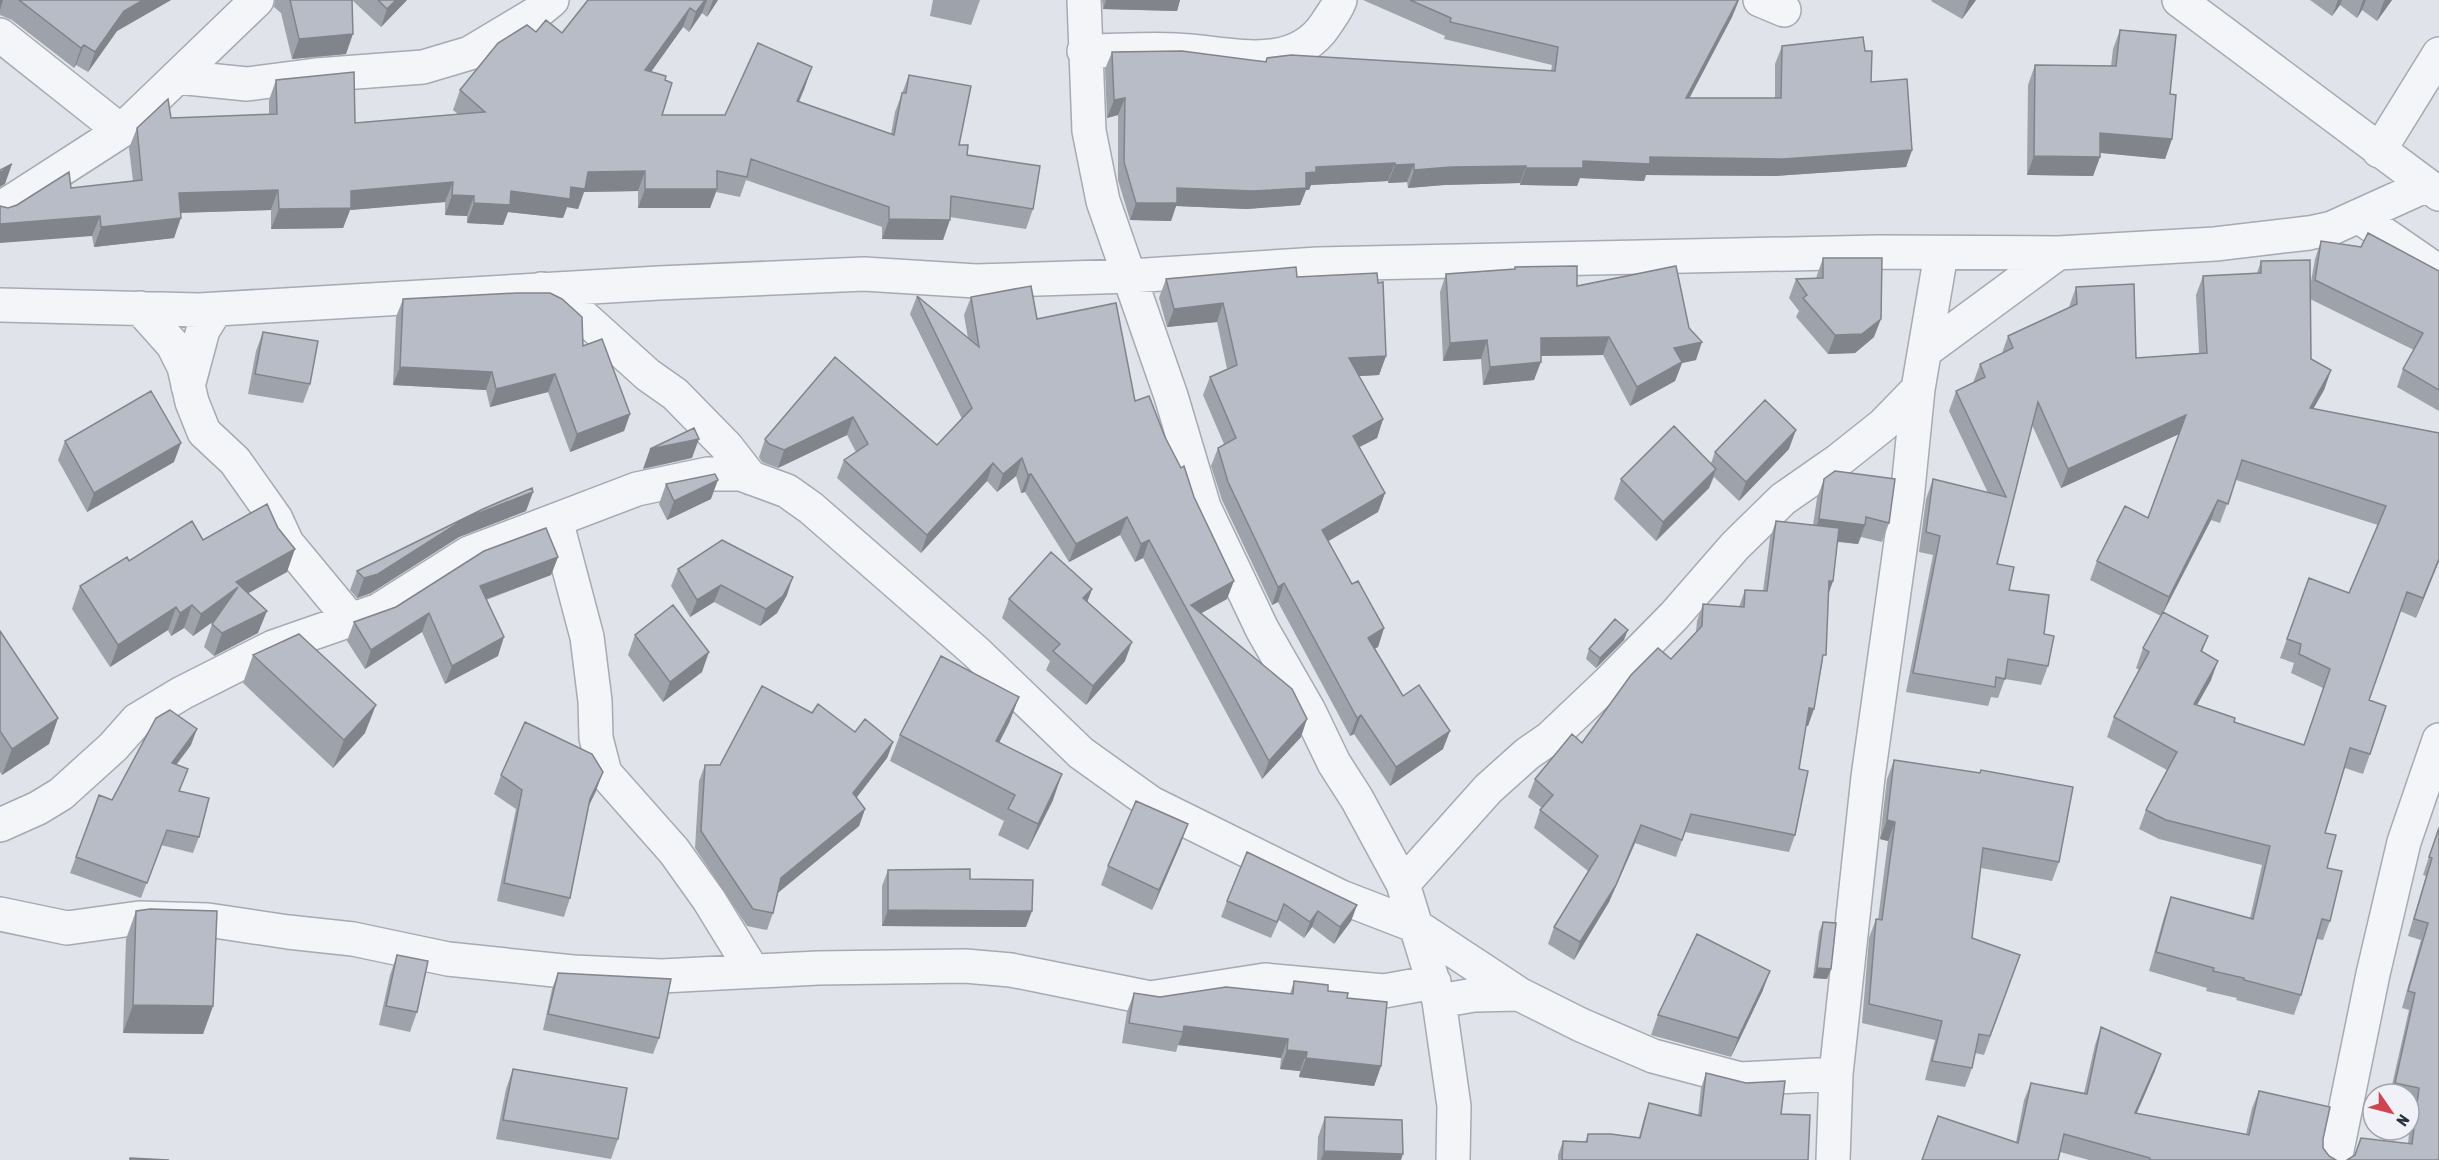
<svg xmlns="http://www.w3.org/2000/svg" width="2439" height="1160" viewBox="0 0 2439 1160" font-family="'Asap Condensed',sans-serif">
<rect width="100%" height="100%" fill="#e0e3e9"/>
<g fill="none" stroke-linecap="round" stroke-linejoin="round">
<defs>
<path id="minor" d="M1084,0l5,131 14,70 68,195 33,111 58,122 47,82 25,52 23,36 46,85 36,117 15,105 -1,54
M1760,0l24,10
M2179,0l260,194
M0,35l121,96
M1084,51c31,0 62,-3 93,-1 49,2 116,25 149,-26 5,-8 11,-15 14,-24
M177,77l70,7 69,-9 107,-8 47,-14 65,-39 17,-14
M2379,151l60,-97
M0,209l121,-78 136,-131
M2358,216l81,56
M541,289l25,12 82,74 27,19 51,52 25,32
M0,305l199,5 460,-27 205,-9 112,7 154,-5 188,-12 560,-12 180,1 157,-9 94,-11 23,-5 95,-43
M140,308l33,37 11,22 8,35 12,30 31,29 41,58 11,24 63,76
M1925,351l133,-98
M188,386l15,-56 13,-21
M556,520l31,117 8,64 1,37 9,35 69,78 35,49 43,70
M0,825l38,-17 23,-14 52,-47 24,-27 45,-27 91,-46 106,-37 90,-57 168,-64 71,-15h33l46,17 24,17 165,144 105,101 70,50 190,94 75,29 103,68 62,31 72,31 87,23 96,-5
M1403,884l85,-95 39,-35 23,-16 59,-56 65,-66 61,-70 48,-47 56,-39 44,-35 35,-36
M0,914l67,14 72,-10 69,2 80,12 65,7 95,20 125,13 89,4 156,-8 147,-2 46,4 139,28 115,-18 119,11 50,-9
M1439,1001l35,-6 45,-1
M1833,1160l3,-86 32,-297 39,-278 11,-110 23,-135
M2335,1160l38,-186 31,-132 35,-102"/>
</defs>
<use href="#minor" stroke="#a5aab3" stroke-width="36"/>
<use href="#minor" stroke="#f3f5f8" stroke-width="33"/>
</g>
<path fill="#9ea2aa" fill-rule="evenodd" d="M0,0h171l-54,31 -29,41 -12,-7 -2,3 -62,-48 -12,-5z
M275,0h132l-26,27 -29,-27 -6,54 -54,5 -11,-46 -7,-6z
M588,0h130l-11,17 -5,-4 -13,19 -6,-5 -32,45 14,8 -3,35h63l80,-28 -6,15 92,32 4,-22 14,-37 58,80 66,54 -7,20 -76,-12 -7,23 -61,-1v-12l-136,-47 -6,17 -24,-5 -6,16h-72v-17l-54,1 -6,17 -11,-2 -4,11 -55,-6 -5,13 -36,-2v-7l-22,-1v-13l-95,8 -7,18 -72,1v-19l-90,3 -7,25 -80,9 -2,-11 -84,-28 125,-27 -4,-33 8,-20 34,-10 98,-3v-15l7,-20 79,43 103,-9 -5,-4 7,-20 76,-58 26,1z
M933,0h47l-9,25 -41,-9z
M1102,0h78l-3,11 -74,-2z
M1363,0h376l-7,17 -43,81h86v-34l7,-18 83,5 6,31 41,68 -6,17 -130,9 -130,-1 -2,6 -64,-3 -3,8 -57,-1v-2l-76,2 -36,3 -1,-6 -19,1v-2l-77,4 -2,5h-3l-6,15 -53,4 -71,-3 -5,15 -41,-1 -12,-40v-65l-11,3 -2,-49 7,-17 154,9 1,-3 284,13 1,-6 -108,-26 1,-3z
M1932,0h44l-14,19 -31,-18z
M2310,0h82l-15,21 -15,-11 -5,8 -17,-13 -8,11z
M2120,30l50,64 2,45 -7,20 -65,-6v4l-7,19 -66,-1 1,-90 7,-20 76,1 2,-17z
M2321,241l118,30v140l-42,-24 6,-18 11,-19 -104,-51 1,60 20,11 -7,20 -11,19 126,24v128l-23,57 -16,-7 -31,89 1,54 -7,20 -18,-6 -20,65 5,88 -7,19 -7,-1 -15,56 -7,20 -58,-15 1,-2 -31,-7 1,-3 -58,-17 15,-54 7,-20 79,21 12,-53 -103,-26 -20,-10 7,-19 21,-40 -60,-33 7,-20 25,-47 -3,-2 7,-20 18,-32 -71,-36 7,-19 51,-43 31,-84 -118,54 -29,-63 -35,139 12,26 35,44 4,32 -7,19 -36,-6 -7,19 -7,-1 -3,9 -82,-14 27,-137 -14,-3 7,-53 7,-20 55,14 -39,-82 7,-20 17,-8 7,-19 22,-11 6,-17 61,-29 7,-20 60,71 63,-5 -3,-58 7,-19 54,-3 4,-12 49,26 5,-28zM2236,480l142,45 -29,68 -40,-15 -29,80 14,5 -3,10 32,15 -19,57 -70,-23 -37,-17 14,-25 -9,-28 6,-16 -45,-23 48,-93 9,3z
M1823,258l51,79 -19,16 -27,1 -32,-37 3,-6 -10,-13 7,-19 20,-1z
M1515,267l62,19 119,74 -14,3 -7,18 -45,25 -27,-51 -62,1 -7,24 -51,5 -2,-26 -38,2 -3,-69 6,-18 68,-5z
M1297,277l81,6 8,73 -7,19 -20,1 24,43 -6,19 -18,9 26,46 -7,19 -50,29 24,43 32,44 -6,19 -4,2 29,47 40,53 -53,37 -36,-52 -4,2 -72,-134 -6,3 -50,-105 -11,-34 7,-18 6,-4 -21,-49 7,-18 17,-8 -10,-47 -50,5 -8,-29 7,-19z
M917,296l51,42 -4,-23 7,-18 66,22 98,82 30,36 29,60 33,102 -26,14 100,124 -39,42 -119,-221 -8,4 -15,-27 -51,27 -44,-70 -4,1 -5,-17 -19,16 -10,-11 -66,72 -84,-75 7,-18 12,-8 -9,-17 -69,33 -16,-6 -3,-5 6,-18 70,-82 102,88 25,-26 -52,-105z
M403,299l180,47 47,68 -6,17 -54,21 -22,-60 -58,15 -4,-17 -93,-5 3,-68z
M263,332l47,52 -7,19 -55,-9 8,-43z
M65,441l109,21 -87,50 -29,-52z
M1789,449l-50,52 -25,-24 -5,11 -53,53 -42,-42 7,-20 90,-16 4,-11z
M1824,479l65,44 -7,19 -21,-5 -3,7 -21,-2 -4,39 -4,12 -7,73 -14,60h-2l-7,43 -4,66 -6,17 -104,-20 -9,25 -41,-14 -26,59 -35,58 -26,-16 6,-17 34,-56 -54,-43 6,-18 2,-2 -14,-11 7,-18 47,-36 89,-84 25,-27 1,-11 6,-17 36,3 6,-17 18,1 7,-53 6,-17 37,4 4,-27z
M666,484l45,15 -44,21 -8,-16z
M533,492l-7,19 -67,26 -88,56 -14,5 -7,-8 7,-19z
M203,540l84,32 -39,21 10,40 -44,23 -10,-9 8,-23 2,-3 -21,15 -9,-8 -13,8 -3,-6 -58,37 -38,-58 8,-23 49,-25z
M558,557l-7,18 -65,25 12,56 -53,28 -23,-52 -57,37 -18,-28 7,-19 42,-15z
M678,569l109,26 -10,18 -17,13 -46,-24 -24,15 -19,-31z
M1092,589l-5,13 38,59 -39,44 -40,-35 4,-9 -48,-43 7,-19z
M0,631l58,87 -9,26 -47,31 -2,-3z
M635,635l67,37 -39,30 -35,-47z
M1624,640l-28,28 -10,-9 3,-10z
M253,655l112,78 -32,35 -90,-85z
M1019,697l-10,26 -10,20 54,57 -25,50 -30,-15 6,-14 -114,-60 10,-26z
M812,713l43,19 38,10 -6,16 -31,40 9,11 -6,17 -81,67 -5,20 -6,17 -20,-4 -52,-78 4,-67 6,-16h15z
M191,745l-14,19 3,27 19,46 -6,16 -32,-8 -20,53 -71,-25 29,-78 13,5z
M1894,760l86,13 1,-3 78,92 -7,19 -71,-13 -9,70 48,17 -36,100 -9,-2 -3,15 -7,19 -40,-7 10,-40 -73,-17 7,-85 7,-19 2,1 10,-79 -8,-2 7,-60z
M501,775l95,16 -8,16 -18,91 -6,19 -67,-16 19,-92 -22,-15z
M2439,826v334l-31,-16 4,-39h-3v-11h-19l19,-84 -7,-2 19,-68 -13,-4 18,-60 -3,-1z
M1181,843l-29,67 -51,-25 7,-19z
M888,870l138,57 -144,-1v-40z
M1227,901l130,4 -6,16 -17,23 -22,-17 -8,11 -25,-18 -8,18 -50,-21z
M136,911l77,95 -10,28 -80,-1 3,-94z
M1823,922l8,47 -4,10 -14,-1 6,-46z
M397,955l20,57 -7,20 -31,-7 11,-50z
M558,973l101,65 -6,16 -110,-24 9,-41z
M1294,981l34,10 19,7 34,68 -7,20 -75,-9 1,-6 -20,-2 1,-11 -103,-13 -2,7 -54,-9 5,-31 7,-19 26,4 130,-3z
M1763,990l-32,67 -80,-22 7,-20z
M2101,1027l54,44 -19,42 110,21 6,-26 7,-17 64,48v9l6,8 7,4h-247l-29,-8 -44,-10 8,-42 7,-17 53,10 11,-48z
M513,1069l105,70 -7,20 -115,-20 10,-50z
M1706,1073l75,41 27,46h-250v-5l5,-14 22,1 3,-8 51,3 5,-19 5,-15 49,13 3,-28z
M1325,1117l76,43h-84l1,-23z"/>
<path fill="#81848b" d="M0,0h3l-3,10z
M143,0h28l-54,31 -29,41 7,-20 29,-41z
M396,0h11l-26,27 6,-18z
M705,0h2l-5,13 -13,19 7,-20z
M713,0h5l-11,17z
M1106,0h74l-3,11 -74,-2z
M1739,0l-7,17 -52,99 6,-18z
M1969,0h7l-14,19z
M2338,0h4l-2,5 -8,11z
M2363,0h3l-4,10 -5,8z
M2385,0h7l-15,21 7,-20z
M690,8l-7,19 -45,63 7,-20z
M353,34l-7,20 -54,5 7,-20z
M84,45l-8,20 -2,3 7,-20z
M812,67l-7,20 -15,34 7,-20z
M1125,98l-7,17 -11,3 7,-18z
M2100,133l72,6 -7,20 -72,-7z
M1912,150l-6,17 -130,9 -130,-1 -2,6 -64,-3 -3,8 -57,-1 6,-17 57,-7 67,-4z
M2034,156l66,1 -7,19 -66,-1z
M1395,163l-7,18 -77,4 -2,5h-3l-6,15 -53,4 -71,-3 -5,15 -41,-1 6,-17 41,-15 139,-21z
M12,164l-7,20 -5,3v-14z
M1414,164l-7,18 -19,1 7,-18z
M1526,166l-6,17 -76,2 -36,3 6,-18 37,-3z
M645,171l-7,20 -54,1 -6,17 -11,-2 -4,11 -55,-6 -5,13 -36,-2 7,-20 37,-12 60,-4 17,-15z
M453,182l-8,20 -95,8 -7,18 -72,1 8,-20 72,-18z
M645,189h72l-7,19h-72z
M278,190l-7,20 -100,3 8,-20z
M452,195l22,1 -7,20 -22,-1z
M100,216l-8,20 -92,7v-19z
M181,218l-7,20 -80,9 7,-20z
M889,219l61,1 -7,20 -61,-1z
M1223,303l-6,19 -50,5 7,-18z
M1881,319l-7,18 -19,16 -27,1 7,-19z
M1609,337l-6,18 -69,1 7,-18z
M1487,340l-6,19 -38,2 7,-18z
M1702,342l-6,18 -14,3 -7,18 -45,25 7,-19 37,-39z
M1386,356l-7,19 -36,2 6,-19z
M1541,362l-7,18 -51,5 7,-18z
M400,367l92,5 -6,18 -93,-5z
M2331,370l-7,20 -21,37 7,-19z
M555,374l-7,18 -58,15 6,-18z
M630,414l-6,17 -54,21 7,-18z
M2186,415l-7,19 -118,54 7,-19z
M853,417l-6,18 -69,33 6,-18z
M1383,419l-6,19 -31,16 7,-18z
M1796,430l-7,19 -50,52 7,-19z
M699,439l-7,19 -49,11 7,-20z
M181,443l-7,19 -87,50 7,-19z
M1022,458l-6,18 -19,16 6,-18z
M993,463l-6,18 -66,72 6,-18z
M1716,469l-7,19 -53,53 7,-19z
M1031,474l-6,18 -4,1 7,-18z
M718,480l-7,19 -44,21 7,-19z
M533,492l-7,19 -67,26 -88,56 -14,5 7,-20 102,-60z
M1385,493l-7,19 -63,37 7,-19z
M2218,500l-7,20 -50,97 8,-20z
M1127,517l-7,18 -51,27 7,-18z
M1819,519l46,6 -7,19 -46,-6z
M1149,540l-6,18 -8,4 6,-18z
M295,549l-8,23 -55,30 -3,8 -36,26 8,-22 35,-32z
M558,557l-7,18 -78,29 7,-18z
M2439,559v2l-23,57 7,-20z
M793,577l-6,18 -10,18 -17,13 6,-17z
M1234,581l-7,18 -36,20v-14z
M1829,581h4l-7,18z
M1284,583l-6,19 -6,3 6,-18z
M721,585l-7,17 -24,15 7,-17z
M1092,589l-7,19 -2,-10z
M192,605l-8,23 -13,8 9,-23z
M176,607l-8,23 -58,37 8,-22z
M267,611l-9,22 -44,23 8,-23z
M429,613l-7,19 -57,37 6,-19z
M1384,628l-6,19 -17,9 7,-18z
M1628,630l-4,10 -28,28 4,-10z
M504,637l-6,19 -53,28 7,-18z
M1132,642l-7,19 -39,44 7,-19z
M709,652l-7,20 -39,30 7,-20z
M2218,661l-7,19 -24,43 7,-19z
M1019,697l-10,26 -23,45 10,-27z
M376,705l-11,28 -32,35 11,-28z
M1809,708l5,1 -6,17 -6,-1z
M1361,715l-7,19 -4,2 7,-18z
M58,718l-9,26 -47,31 10,-26z
M1307,719l-6,18 -39,42 7,-18z
M197,729l-6,16 -25,33 6,-15z
M1450,731l-7,18 -53,37 6,-19z
M893,742l-6,16 -40,52 6,-17z
M603,772l-7,19 -13,27 7,-19z
M1062,774l-9,26 -25,50 10,-26z
M865,809l-6,17 -84,69 6,-17z
M1887,820l8,2 -7,19 -8,-2z
M1188,824l-7,19 -29,67 7,-20z
M1641,825l-6,18 -26,59 -35,58 6,-18z
M1357,905l-6,16 -17,23 6,-17z
M888,910l144,1 -6,16 -144,-1z
M1318,911l-6,16 -8,11 6,-16z
M1817,968l14,1 -4,10 -14,-1z
M1770,971l-7,19 -32,67 7,-19z
M133,1005l80,1 -10,28 -80,-1z
M1184,1026l104,13 -7,19 -103,-13 5,-13z
M1287,1050l20,2 -7,19 -20,-2z
M2161,1054l-6,17 -26,60 6,-18z
M1306,1058l75,8 -7,20 -75,-9z
M1324,1151l79,3 -2,6h-80z"/>
<path fill="#b8bcc6" stroke="#81848b" stroke-width="1.5" d="M19,0h124l-19,11 -29,41 -11,-7 -3,3z
M290,0h62l1,34 -54,5z
M378,0h18l-9,9z
M588,0h117l-9,12 -6,-4 -45,62 21,6 -1,4 7,3 -10,32h63l33,-72 54,24 -15,34 97,34 8,-42h4l3,-18 62,11 -12,59h9l-1,10 73,11 -7,43 -82,-13 -1,24 -61,-1v-12l-138,-48 -4,18 -30,-6v18h-72v-18l-57,1 -3,17 -14,-2 -1,12 -59,-8 -1,14 -36,-2v-7l-22,-1 1,-13 -102,9v17l-72,1 -1,-19 -99,3 2,25 -80,9 -1,-11 -100,8v-18l8,2 9,-3 52,-33 2,16 71,-8 -5,-52 31,-29 3,19 106,-4 -1,-34 78,-8 1,51 130,-11 -25,-22 38,-47 29,-18 9,7 10,-12 16,13z
M1410,0h328l-52,98h95l1,-52 81,-9 2,14h7l-1,31 36,-3 5,71 -129,9 -133,-2v7l-67,-3v7h-57v-2l-75,1 -37,3v-6l-19,1v-2l-79,4v5l-10,1v15l-53,3 -76,-3v15h-41l-12,-41 1,-64 -11,2 -2,-48 70,-1 84,11 1,-4 24,-3 264,16 3,-24 -108,-25 1,-4z
M2120,30l56,5 -6,59 6,1 -4,44 -72,-6v24l-66,-1 1,-91 81,1z
M12,164l-12,9v-3z
M2368,233l71,38v119l-36,-21 20,-36 -108,-53 6,-39 40,6z
M1823,258h59l-1,61 -19,15 -27,1 -32,-37 4,-3 -11,-16 27,-1z
M2310,260l1,99 20,11 -21,38 129,25v126l-16,39 -16,-6 -38,108 17,6 -16,48 -20,-6 -25,85 11,2 -9,33 15,3 -12,50 -8,-2 -21,76 -57,-15v-2l-31,-7 1,-3 -58,-16 15,-55 82,22 17,-73 -104,-26 -20,-10 31,-58 -63,-35 35,-65 -6,-4 20,-36 45,24 -7,15 17,10 -24,43 41,14 -1,4 70,23 26,-76 -31,-15 2,-10 -14,-5 22,-61 40,15 37,-87 -144,-46 -14,44 -10,-4 -49,97 -72,-36 28,-55 23,12 38,-103 -118,54 -30,-67 -41,162 17,3 -5,23 40,5 -5,39 10,2 -6,30 -40,-7 -3,20 -9,-2 -1,10 -82,-14 27,-137 -14,-4 7,-53 73,18 -50,-106 29,-14 -5,-13 33,-16 -5,-12 69,-32 -1,-17 58,-3 2,74 71,-5 -4,-77 58,-3v-12z
M1577,266v20l99,-20 13,62 13,14 -28,6 8,14 -45,25 -28,-50 -68,1v24l-51,5 -3,-27 -37,3 -4,-69 69,-5v-2z
M1296,267l1,10 80,-4 1,10 5,-1 3,74 -37,2 34,61 -30,17 32,57 -63,37 30,54 6,-3 26,47 -16,10 35,58 16,-11 31,46 -54,36 -35,-52 -4,3 -73,-135 -6,4 -50,-105 -10,-34 18,-10 -26,-61 27,-12 -14,-62 -49,6 -8,-30z
M1031,286l6,33 79,-16 19,98 14,-5 16,41 16,31 3,-2 10,31 40,84 -43,24 101,84 15,30 -38,42 -120,-221 -8,4 -14,-27 -51,27 -45,-70 -3,1 -6,-17 -19,16 -10,-11 -66,72 -83,-75 24,-16 -15,-27 -69,33 -15,-6 -4,-5 70,-82 102,88 35,-37 -55,-112 62,51 -8,-50z
M517,293h33l12,6 20,18 1,29 19,-7 28,75 -53,20 -22,-60 -59,15 -4,-17 -92,-5 3,-68z
M263,332l55,9 -8,43 -55,-10z
M151,391l30,52 -87,50 -29,-52z
M1765,400l31,30 -50,52 -31,-30z
M1674,426l42,43 -53,53 -42,-43z
M694,428l5,11 -49,10z
M1835,471l60,8 -6,44 -23,-6 -1,8 -46,-6 5,-40z
M715,474l3,6 -44,21 -8,-17z
M532,488l1,4 -67,26 -88,56 -14,4 -7,-7 126,-62z
M267,504l11,24 17,21 -59,33 31,29 -45,22 -10,-9 26,-37 -37,27 -9,-9 -12,8 -4,-6 -58,38 -38,-59 47,-29 2,4 63,-40 11,19z
M1776,521l63,7 -6,53h-4l-3,74h-3l-9,54 -5,-1 -10,61 9,2 -13,64 -104,-21 -9,26 -41,-15 -25,60 -36,57 -26,-15 44,-71 -58,-46 13,-15 -18,-16 37,-45 10,9 49,-68 27,-27 13,11 31,-33 1,-22 41,3 1,-17 22,1z
M546,528l12,29 -78,29 24,51 -52,29 -23,-53 -58,37 -17,-28 42,-15 88,-56z
M722,540l71,37 -10,19 -17,13 -45,-24 -24,15 -19,-31z
M1051,552l41,37 -9,9 49,44 -39,44 -40,-35 7,-7 -51,-45z
M673,605l36,47 -39,30 -35,-47z
M1615,619l13,11 -28,28 -11,-9z
M0,631l58,87 -46,31 -12,-18z
M299,634l77,71 -32,35 -91,-85z
M941,656l78,41 -23,44 66,33 -24,50 -30,-15 7,-14 -115,-60z
M762,686l50,27 6,-9 37,28 10,-13 28,23 -40,51 12,16 -84,69 -8,35 -20,-4 -52,-78 4,-66h15z
M170,710l27,19 -25,34 16,6 -9,22 30,7 -10,39 -32,-7 -20,53 -71,-26 23,-62 13,5 44,-82z
M525,722l67,32 11,18 -13,27 -20,99 -66,-15 18,-93 -21,-15z
M1894,760l86,13 1,-3 92,17 -14,75 -76,-14 -11,90 48,17 -30,81 -11,-2 -7,34 -40,-7 10,-40 -73,-17 7,-85 6,1 13,-98 -8,-2z
M1136,801l52,23 -29,66 -51,-24z
M2439,828v332h-92l8,-5 6,-17 51,6 7,-56 -24,-5 20,-90 -7,-2 20,-68 -14,-4 18,-61 -3,-1z
M1247,852l110,53 -17,22 -22,-16 -8,11 -26,-18 -7,18 -50,-21z
M970,869v10l63,1 -1,31 -144,-1v-40z
M150,909l67,2 -4,95 -80,-1 3,-94z
M1823,922l13,1 -5,46 -14,-1z
M1697,934l73,37 -32,67 -80,-23z
M397,955l31,6 -11,51 -31,-6z
M558,973l113,6 -12,59 -111,-24z
M1294,981l34,4v6l20,2 -1,5 40,4 -6,64 -75,-8 1,-6 -20,-2 1,-11 -104,-13 -1,6 -54,-9 5,-30 26,4 66,-10 67,7z
M2101,1027l60,27 -26,59 114,22 10,-44 71,16 -7,32v9l6,8 7,4h-186v-2l-86,-24 -6,26h-136l16,-44 80,27 13,-60 56,11z
M513,1069l114,19 -9,51 -115,-19z
M1706,1073l40,10 39,-2 -4,33 29,1 -2,45h-246l1,-19 24,1 1,-8h23l29,4 9,-35 52,13z
M1325,1117l77,3 1,34 -79,-3z
M130,1158l39,2h-39z"/>
<g transform="translate(2391 1112) rotate(125)"><circle r="28" fill="#f0f2f7" stroke="#a0a4ae" stroke-width="1.5"/>
<path d="M0-4.5L10 22L0 15L-10 22Z" fill="#d04450"/>
<text y="-9" font-size="16" font-weight="bold" text-anchor="middle" fill="#293041">N</text>
</g>
</svg>
